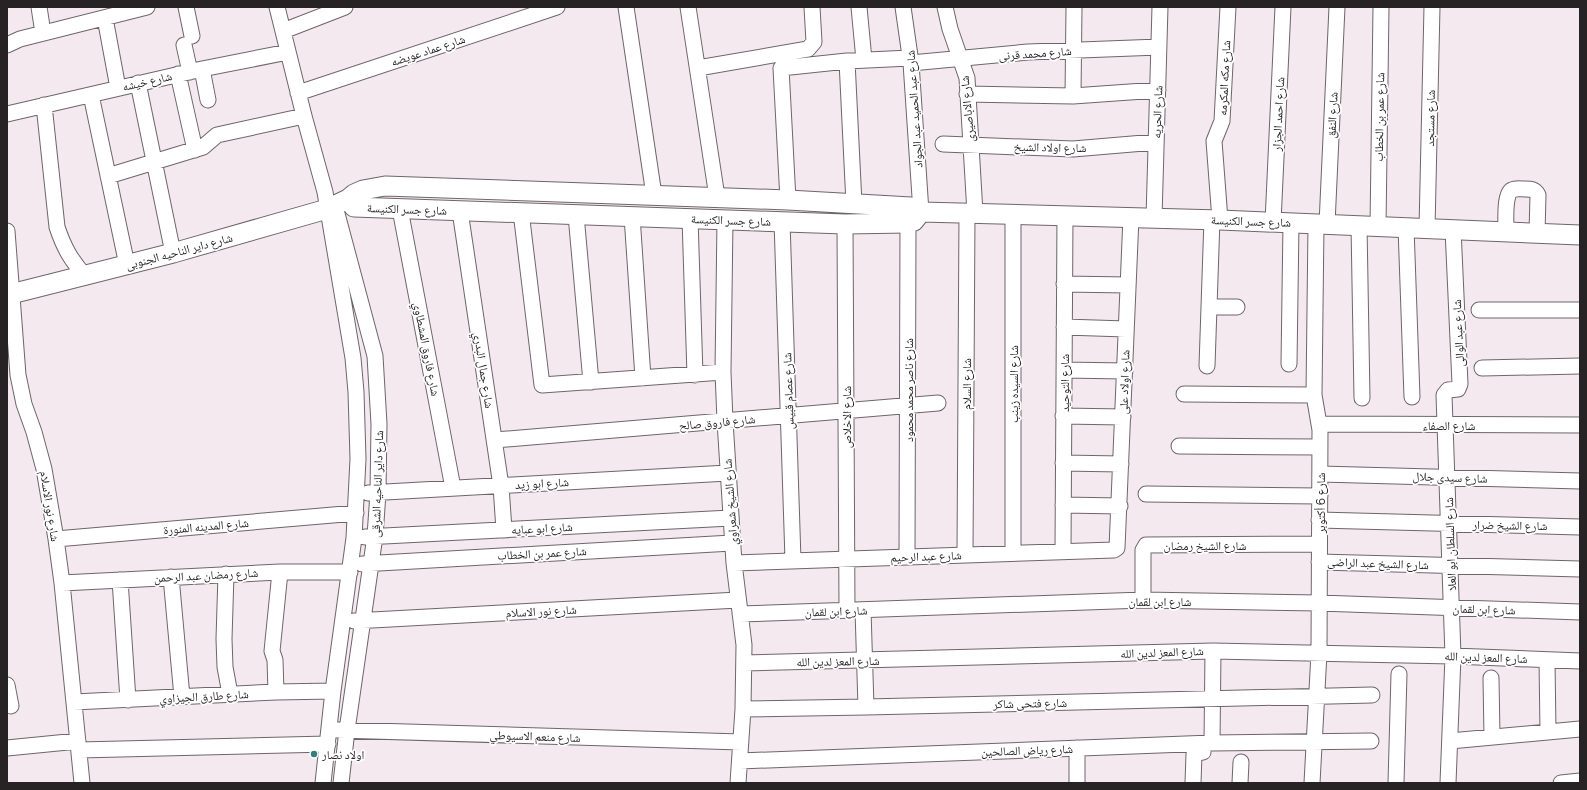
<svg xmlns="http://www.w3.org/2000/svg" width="1587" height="790" viewBox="0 0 1587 790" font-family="Manrope,'Noto Naskh Arabic',sans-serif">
<rect width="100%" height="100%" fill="#f4e9ef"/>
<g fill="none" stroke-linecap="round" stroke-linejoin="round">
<defs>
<path id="minor" d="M39,7l4,26
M186,7l6,29
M277,7l27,109 21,76 28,166 3,34 2,67 -4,79 -21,153 -10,92
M626,7l28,188
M688,7l29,190
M859,7l5,53
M903,7l8,56 10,149
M945,7l5,22 17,49 8,135
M105,18l13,70
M283,31l62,-24
M7,45l13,-6 127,-32
M184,45l6,27
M847,61l7,143
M911,63l117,-11 131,-5
M698,68l110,-19 6,-7 -2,-35
M202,69l6,31
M178,74l17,76
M138,83l35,170
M298,93l259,-86
M967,94l106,2 85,-6
M91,95l36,170
M1073,96l1,-89
M44,105l13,122c7,21 14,33 28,49
M7,114l195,-45 86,-17
M943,144l130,5 83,-7
M108,176l95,-29 14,-12 87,-19
M788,200l-7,-132 66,-7 63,-3
M400,209l53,279
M336,210l39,146 4,68 -1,69 -3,43 -28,194 -6,53
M460,211l41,275 3,44
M521,212l21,173 181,-13
M576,215l15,167
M632,216l11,162
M690,218l5,157
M1154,218l6,-211
M725,220l-2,152 2,49 9,142 10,82 -1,64 -5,74
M1220,220l-6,-79 8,-20 6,-114
M782,221l11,339
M1273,222l10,-215
M845,224l2,386
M1327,224l10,-217
M1359,225l3,173
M1378,226l3,-219
M1406,227l6,170
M1427,228l5,-221
M7,231l11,144 6,29 10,28 10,37 12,70 6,44 20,200
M1506,232c0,-9 -2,-39 6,-42 4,-2 9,-1 13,-1 6,0 10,0 13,6l-1,38
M1064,284l64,1
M1209,307h28
M1479,310h101
M1064,327l62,2
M1289,364l2,-141
M1207,366l5,-147
M1482,368l98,-2
M1064,370l61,1
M1184,394l130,1
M1063,416l60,1
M1319,424l261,1
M495,440l443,-37
M1179,446l141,1
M1063,463l58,1
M1320,474l260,7
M368,493l360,-20
M1146,494l174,2
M1063,505l57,1
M1319,520l261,7
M365,537l366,-19
M56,539l300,-26
M1063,551l2,-335
M1013,553v-338
M965,554l2,-341
M907,556l1,-333
M1319,562l261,7
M734,563l380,-13 3,-2 14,-331
M362,564l370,-21
M226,574l-2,65 1,28 5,27
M171,577l11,120
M120,580l8,120
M62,583l218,-11h70
M1143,600v-50l3,-5 173,-1
M863,610l3,97
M740,614l403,-14 176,3 261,9
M354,621l384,-21
M1547,660l1,72
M744,663l469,-12 240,5 127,5
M1491,678l1,59
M7,685l4,21
M276,692l-1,-32 -3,-9 8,-79
M74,702l202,-10 57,-1
M743,709l123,-2 506,-12
M338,730l403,12
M1450,741l130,-12
M1212,743l1,-92
M7,748l71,-7
M1077,748v35
M79,750l249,-6
M740,761l472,-18 159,-2
M1193,783l1,-29 9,-2v-8
M1240,783l1,-21
M1312,783l7,-130 1,-223 -6,-35 2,-171
M1396,783l3,-109
M1448,783l5,-127 -9,-261 4,-5 10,-1 2,-5 -7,-155
M1561,783l19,-2"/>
<path id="major" d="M348,199l6,8 491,17 63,-1 6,-2 7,-9
M7,295l166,-42 154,-44 21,-10 6,-5 9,-4 22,-4 403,14 123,7 10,5 299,8 360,15"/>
</defs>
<use href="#minor" stroke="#6e656a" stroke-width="17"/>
<use href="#major" stroke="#6e656a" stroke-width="21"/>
<use href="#minor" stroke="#fff" stroke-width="15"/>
<use href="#major" stroke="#fff" stroke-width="19"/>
</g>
<circle fill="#367f7f" stroke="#fff" stroke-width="1.5" cx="314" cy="754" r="4"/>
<g text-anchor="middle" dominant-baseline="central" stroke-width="3.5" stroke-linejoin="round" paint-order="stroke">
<g font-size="12" fill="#272325" stroke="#fff">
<text transform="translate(428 50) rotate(-18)">شارع عماد عويضه</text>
<text transform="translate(1035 53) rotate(-4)">شارع محمد قرنى</text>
<text transform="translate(1224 78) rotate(-87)">شارع مكه المكرمه</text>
<text transform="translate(147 81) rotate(-13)">شارع خيشه</text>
<text transform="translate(914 109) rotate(-94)">شارع عبد الحميد عبد الجواد</text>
<text transform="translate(967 109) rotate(-95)">شارع الاباصيرى</text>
<text transform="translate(1157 112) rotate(-88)">شارع الحريه</text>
<text transform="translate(1278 114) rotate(-87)">شارع احمد الجزار</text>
<text transform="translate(1332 115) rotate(-87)">شارع النفق</text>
<text transform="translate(1379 117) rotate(-89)">شارع عمر بن الخطاب</text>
<text transform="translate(1430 118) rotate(-89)">شارع مستجد</text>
<text transform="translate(1050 147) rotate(1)">شارع اولاد الشيخ</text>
<text transform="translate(407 209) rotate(2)">شارع جسر الكنيسة</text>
<text transform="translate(731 220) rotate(2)">شارع جسر الكنيسة</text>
<text transform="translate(1251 221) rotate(2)">شارع جسر الكنيسة</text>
<text transform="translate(179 251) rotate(-15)">شارع داير الناحيه الجنوبى</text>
<text transform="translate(1458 333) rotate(-93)">شارع عبد الوالى</text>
<text transform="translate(427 349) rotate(79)">شارع فاروق المشطاوي</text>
<text transform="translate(484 370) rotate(81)">شارع جمال البدري</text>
<text transform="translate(1124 382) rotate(-88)">شارع اولاد على</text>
<text transform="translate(1064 383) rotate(-90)">شارع التوحيد</text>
<text transform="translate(966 384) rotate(-90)">شارع السلام</text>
<text transform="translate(1013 384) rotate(-90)">شارع السيده زينب</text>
<text transform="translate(908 390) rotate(-90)">شارع ناصر محمد محمود</text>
<text transform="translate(788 391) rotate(-92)">شارع عصام قبيس</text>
<text transform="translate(846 417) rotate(-90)">شارع الاخلاص</text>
<text transform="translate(717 422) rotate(-5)">شارع فاروق صالح</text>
<text x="1449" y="425">شارع الصفاء</text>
<text transform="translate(1450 477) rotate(2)">شارع سيدى جلال</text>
<text transform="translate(542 483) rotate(-3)">شارع ابو زيد</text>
<text transform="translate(377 484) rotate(-88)">شارع داير الناحيه الشرقى</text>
<text transform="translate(730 502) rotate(-94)">شارع الشيخ شعراوي</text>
<text transform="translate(1320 503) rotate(-90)">شارع 6 أكتوبر</text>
<text transform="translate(50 506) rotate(81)">شارع نور الاسلام</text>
<text transform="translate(1510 525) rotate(1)">شارع الشيخ ضرار</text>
<text transform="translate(206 526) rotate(-5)">شارع المدينه المنورة</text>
<text transform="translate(542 528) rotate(-3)">شارع ابو عبايه</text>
<text transform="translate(1450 544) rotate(-92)">شارع السلطان ابو العلا</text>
<text x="1205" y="545">شارع الشيخ رمضان</text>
<text transform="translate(542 553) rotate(-3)">شارع عمر بن الخطاب</text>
<text transform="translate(926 556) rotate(-2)">شارع عبد الرحيم</text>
<text transform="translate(1378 563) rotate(2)">شارع الشيخ عبد الراضى</text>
<text transform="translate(206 575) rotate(-3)">شارع رمضان عبد الرحمن</text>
<text x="1160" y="601">شارع ابن لقمان</text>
<text transform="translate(1484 609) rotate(2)">شارع ابن لقمان</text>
<text transform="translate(541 611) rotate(-3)">شارع نور الاسلام</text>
<text transform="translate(836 611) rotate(-2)">شارع ابن لقمان</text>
<text transform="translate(1162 652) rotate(-2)">شارع المعز لدين الله</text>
<text transform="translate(1486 657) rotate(2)">شارع المعز لدين الله</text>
<text transform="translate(838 661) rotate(-1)">شارع المعز لدين الله</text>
<text transform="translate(204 696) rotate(-3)">شارع طارق الجيزاوي</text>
<text transform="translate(1030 703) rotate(-1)">شارع فتحى شاكر</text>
<text transform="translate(535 736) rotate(2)">شارع منعم الاسيوطي</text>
<text transform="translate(1027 750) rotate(-2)">شارع رياض الصالحين</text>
</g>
<g font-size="12" fill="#272325" stroke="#fff" text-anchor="start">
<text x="322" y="754">اولاد نصار</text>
</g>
</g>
<rect width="1587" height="790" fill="none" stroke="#272325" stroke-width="16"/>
</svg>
